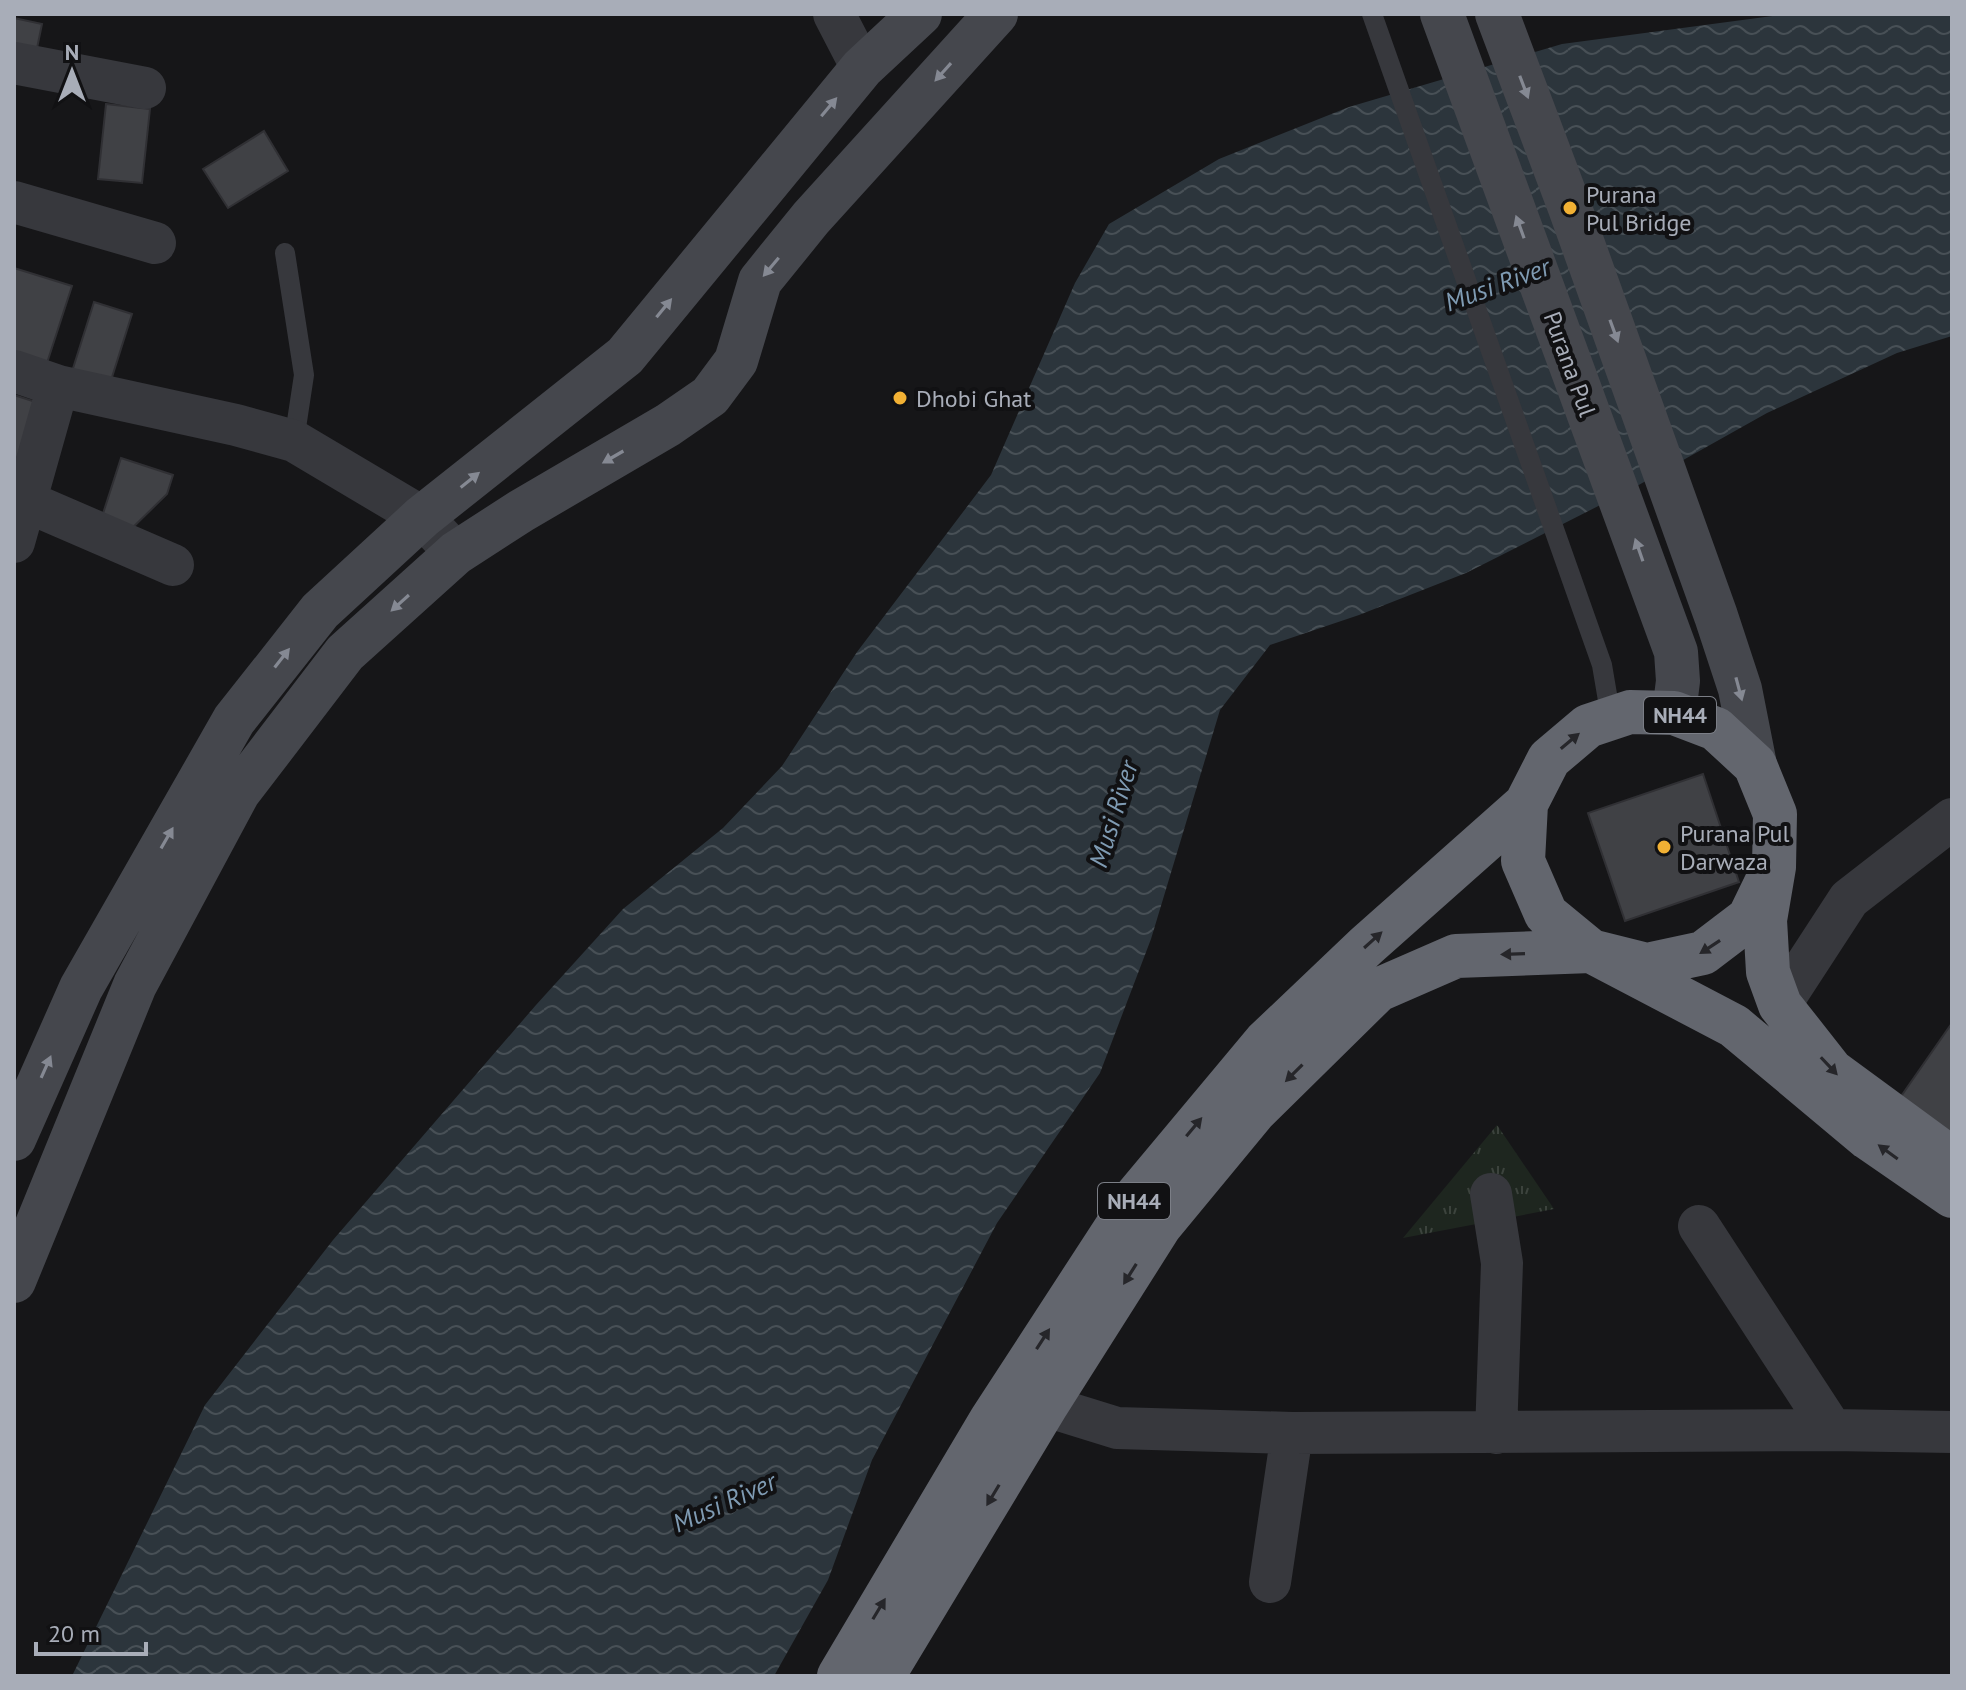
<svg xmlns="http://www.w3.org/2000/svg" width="1966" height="1690" viewBox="0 0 1966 1690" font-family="'PT Sans',sans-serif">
<defs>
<pattern id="park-tufts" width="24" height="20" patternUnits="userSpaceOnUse" patternTransform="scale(2)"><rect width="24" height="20" fill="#1e261f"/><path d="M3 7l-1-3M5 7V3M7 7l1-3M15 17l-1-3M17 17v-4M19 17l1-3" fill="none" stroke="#3c433d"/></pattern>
<pattern id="water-waves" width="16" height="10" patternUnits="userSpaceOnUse" patternTransform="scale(2)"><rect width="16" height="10" fill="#2c353c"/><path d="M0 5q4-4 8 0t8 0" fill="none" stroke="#485056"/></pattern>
</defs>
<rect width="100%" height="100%" fill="#161618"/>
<path fill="url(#park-tufts)" d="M1497,1125l57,84 -151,29z"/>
<path fill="url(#water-waves)" d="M1787,14h165v322l-55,17 -130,60 -139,78 -162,82 -107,42 -89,30 -50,65 -69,229 -51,134 -103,150 -125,237 -44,120 -54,96h-702l133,-271 128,-165 203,-235 87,-96 100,-81 59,-62 75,-114 134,-177 84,-192 34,-59 110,-65 130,-52 213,-63z"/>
<path fill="#404145" stroke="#303034" stroke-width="2" d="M14,18l28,6 -7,34 -21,-4z
M106,104l44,5 -8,74 -44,-4z
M264,131l24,40 -60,37 -25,-39z
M14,268l58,18 -26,80 -32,-10z
M94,302l38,12 -25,79 -38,-12z
M14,395l31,10 -19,56 -12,-4z
M121,458l52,17 -6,19 -44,43 -25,-8z
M1703,774l36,108 -114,39 -37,-108z
M1952,1023v122l-57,-40z"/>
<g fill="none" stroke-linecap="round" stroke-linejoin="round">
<path stroke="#37383d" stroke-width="20" d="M1372,14l230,651 9,53
M285,253l19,122 -10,66"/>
<path stroke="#37383d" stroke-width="42" d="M834,14l28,54
M14,63l131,25
M14,202l141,41
M14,371l44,15 178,39 58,16 128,76 34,36
M25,501l148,64
M14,542l44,-156
M1780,1005l69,-106 103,-80
M1491,1194l11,69 -6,170
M1699,1226l133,204
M1017,1390l29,16 71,22 175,5 540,-3 120,2
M1270,1582l22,-149"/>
<path stroke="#45474d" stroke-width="44" d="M1442,14l234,638 2,29 -4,32
M1497,14l73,194 146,408 24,73 15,76
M14,1139l67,-151 153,-268 86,-109 102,-94 203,-161 237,-288 58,-54
M14,1281l121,-296 103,-192 107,-140 111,-100 65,-42 147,-86 42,-29 26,-35 24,-80 51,-63 185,-204"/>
<path stroke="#63666e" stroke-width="44" d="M1526,804l-3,57 23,53 45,37 56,14 56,-12 46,-35 17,-35
M839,1676l152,-256 147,-226 127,-152 101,-96 160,-142 23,-45 39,-33 42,-14 44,1 42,16 39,36 20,49 -1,53 -9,53 3,52 12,33 52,66 120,88
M883,1676l163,-270 114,-180 95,-115 123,-121 78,-34 135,-5 143,75 134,112 84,58"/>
</g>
<defs><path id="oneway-solid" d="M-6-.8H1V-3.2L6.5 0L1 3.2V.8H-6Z" transform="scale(2)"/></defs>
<g fill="#858993">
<use href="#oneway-solid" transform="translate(943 72) rotate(132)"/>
<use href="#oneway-solid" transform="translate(1524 87) rotate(69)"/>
<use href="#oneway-solid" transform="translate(829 107) rotate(-50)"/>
<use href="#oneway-solid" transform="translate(1520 227) rotate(-110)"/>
<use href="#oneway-solid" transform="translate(771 267) rotate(130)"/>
<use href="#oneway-solid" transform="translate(664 308) rotate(-51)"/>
<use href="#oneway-solid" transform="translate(1614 331) rotate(70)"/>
<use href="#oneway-solid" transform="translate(613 457) rotate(150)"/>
<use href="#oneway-solid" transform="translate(470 480) rotate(-39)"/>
<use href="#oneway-solid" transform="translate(1639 550) rotate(-109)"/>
<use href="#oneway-solid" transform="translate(400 603) rotate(138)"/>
<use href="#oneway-solid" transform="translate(282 658) rotate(-52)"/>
<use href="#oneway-solid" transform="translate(1739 689) rotate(75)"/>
<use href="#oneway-solid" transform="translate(167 838) rotate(-60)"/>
<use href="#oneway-solid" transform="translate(46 1067) rotate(-66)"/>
</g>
<g fill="#26262a">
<use href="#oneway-solid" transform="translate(1570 741) rotate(-40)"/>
<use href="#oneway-solid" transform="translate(1373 940) rotate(-42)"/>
<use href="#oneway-solid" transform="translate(1710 947) rotate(147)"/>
<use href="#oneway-solid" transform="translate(1513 954) rotate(178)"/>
<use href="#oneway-solid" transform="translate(1829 1066) rotate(47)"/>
<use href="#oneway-solid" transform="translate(1294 1073) rotate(135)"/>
<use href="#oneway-solid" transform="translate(1194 1127) rotate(-50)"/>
<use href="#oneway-solid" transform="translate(1888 1152) rotate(-144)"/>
<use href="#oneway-solid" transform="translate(1130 1274) rotate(122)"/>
<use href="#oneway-solid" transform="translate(1043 1339) rotate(-57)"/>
<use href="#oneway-solid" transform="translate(993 1495) rotate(121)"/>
<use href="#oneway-solid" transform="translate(879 1609) rotate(-59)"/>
</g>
<g fill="#f2b134" stroke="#111113" stroke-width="3">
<circle cx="1570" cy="208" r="8"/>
<circle cx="900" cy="398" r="8"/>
<circle cx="1664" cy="847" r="8"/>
</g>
<g text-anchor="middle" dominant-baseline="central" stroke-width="8" stroke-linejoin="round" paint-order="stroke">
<g fill="#111113" stroke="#7b7e86" stroke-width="2">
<rect x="1644" y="697" width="72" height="36" rx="6"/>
<rect x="1098" y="1183" width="72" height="36" rx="6"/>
</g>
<g font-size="22" font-weight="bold" fill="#a8adb8">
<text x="1680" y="715">NH44</text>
<text x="1134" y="1201">NH44</text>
</g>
<g font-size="24" fill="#a8adb8" stroke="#111113" text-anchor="start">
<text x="1586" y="194">Purana<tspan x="1586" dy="28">Pul Bridge</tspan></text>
<text x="916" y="398">Dhobi Ghat</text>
<text x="1680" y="833">Purana Pul<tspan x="1680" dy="28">Darwaza</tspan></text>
</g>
<g font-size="24" fill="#a8adb8" stroke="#111113">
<text transform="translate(1570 364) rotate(70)">Purana Pul</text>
</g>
<g font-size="26" font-style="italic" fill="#7f9bb3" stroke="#111113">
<text transform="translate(1497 284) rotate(-20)">Musi River</text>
<text transform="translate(1113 814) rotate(-73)">Musi River</text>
<text transform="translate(724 1502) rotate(-24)">Musi River</text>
</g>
</g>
<rect width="1966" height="1690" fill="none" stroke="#a8adb8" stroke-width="32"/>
<g transform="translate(72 72)" stroke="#111113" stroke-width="6" paint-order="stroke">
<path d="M0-6L14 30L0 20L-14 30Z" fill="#a8adb8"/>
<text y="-12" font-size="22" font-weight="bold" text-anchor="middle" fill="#a8adb8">N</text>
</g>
<path d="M36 1642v12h110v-12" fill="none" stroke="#a8adb8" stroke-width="4"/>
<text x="48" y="1642" font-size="24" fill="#a8adb8" stroke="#111113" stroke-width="6" paint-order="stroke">20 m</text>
</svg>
